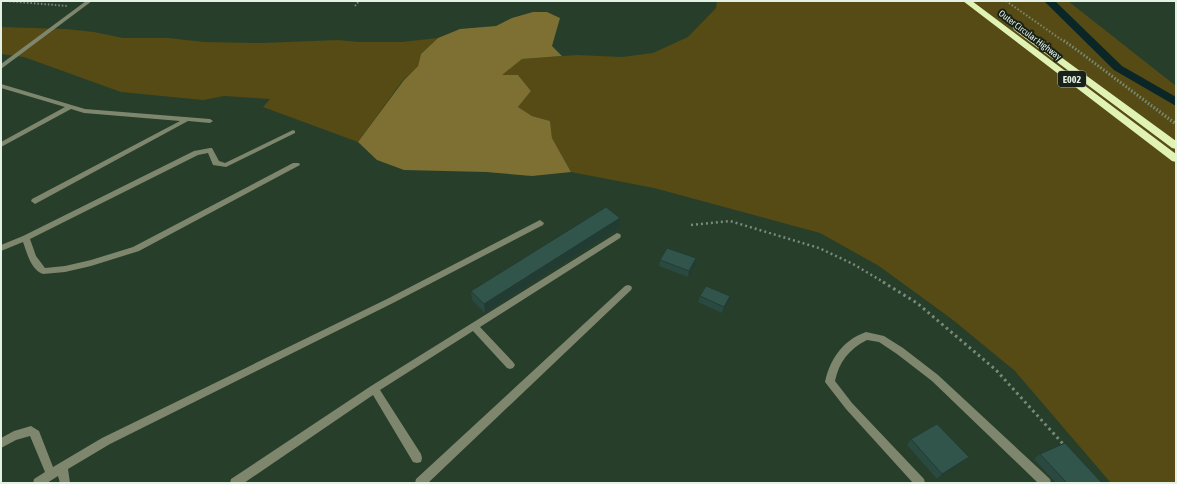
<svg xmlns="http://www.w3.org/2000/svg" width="1177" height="484" viewBox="0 0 1177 484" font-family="'Asap Condensed',sans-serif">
<rect width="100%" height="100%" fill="#273e2a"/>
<path fill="#564b14" d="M717,1h351l108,85v397h-65l-96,-112 -62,-51 -74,-54 -59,-33 -166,-45 -83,-16 -19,-34 -2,-17 -18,-5 -14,-9 13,-16 -13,-16h-17l21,-16 55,-4 45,2 31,-4 35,-16 28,-29z
M1,27l65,2 28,3 29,6h45l36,4 58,1 76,-3 21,2h42l37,-4 -17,16 -3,12 -15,14 -45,62 -95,-35 7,-8 -46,-3 -21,4 -82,-8 -97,-35 -23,-3z"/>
<path fill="#7e7032" d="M533,12h14l13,6 -8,28 10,10 -40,3 -20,16h16l13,16 -13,16 14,9 18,5 2,17 19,34 -39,4 -46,-4 -82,-2 -27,-10 -19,-18 46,-62 14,-14 3,-12 17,-16 22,-9 36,-3 16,-8z"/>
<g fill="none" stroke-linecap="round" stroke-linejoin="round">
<path fill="#0a2627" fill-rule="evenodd" d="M1044,1h11l67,65 54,31v9l-62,-36z"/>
<path stroke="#788b7a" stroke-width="2" stroke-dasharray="1.5 2" stroke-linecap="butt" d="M6,1l61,5
M1006,1l73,51 97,73
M355,6l4,-5
M1064,40l112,83"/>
<path stroke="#788b7a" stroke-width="2.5" stroke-dasharray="2 3" stroke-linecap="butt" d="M691,225l39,-4 89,27 34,16 32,19"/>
<path stroke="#788b7a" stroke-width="3" stroke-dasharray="2.5 3.5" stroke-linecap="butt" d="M883,282l34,21 79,67 69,76"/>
<path fill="#7e866d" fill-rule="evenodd" d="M86,1h6l-91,68v-5z
M1,84l84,25 125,10 3,2 -3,2 -22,-2 -153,83 -4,-3 1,-2 148,-78 -96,-8 -13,-4 -70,38v-5l64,-35 -64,-19z
M293,130l2,1v2l-69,34 -13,-2 -5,-12 -10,2 -168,84 6,17 9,12 20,-2 26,-6 42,-13 160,-84h6l1,2 -161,86 -48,15 -26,6 -22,2c-12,-4 -16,-21 -20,-32l-22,9v-6l22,-9 171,-85 16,-3h2l7,13 6,2z
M540,220l4,3 -1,2 -150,78 -283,141 -42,25 2,14h-10l-2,-7 -11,7h-14l1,-4 11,-7 -15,-36 -14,4 -15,8v-10l13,-7 17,-5 8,5 14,36 49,-29 285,-139z
M617,233l3,1 1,2 -1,2 -140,89 33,35 2,3 -2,3 -3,1 -3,-1 -34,-37 -93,59 41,64 1,4 -1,4 -4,1 -4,-1 -40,-67 -129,88h-14l1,-4 140,-93z
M628,285l3,1 1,2 -1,2 -203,193h-13l1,-4 209,-193z
M866,332l18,4 19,12 35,27 112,104 1,4h-13l-106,-102 -35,-27 -18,-12 -12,-2c-18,9 -28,22 -32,41l17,22 72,76 1,4h-12l-67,-74 -21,-27c5,-23 18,-42 41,-50z"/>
<path fill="#e0f3b5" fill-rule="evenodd" d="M963,1h9l204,153v8l-4,-1z
M1017,25l159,116v8l-4,-1 -158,-118 -1,-2 1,-2z"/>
</g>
<path fill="#2a4940" d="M620,218v9l-135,86 -13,-13 -1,-9z
M696,258l-1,7 -7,12 -29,-11 1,-6z
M700,296l29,6 -7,11 -24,-11z
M911,439l58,18 -5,5 -27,17 -30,-34z
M1040,454l62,29h-46l-22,-24z"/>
<path fill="#223c34" d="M620,218v9l-135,86 -1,-9z
M696,258l-1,7 -7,12 1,-6z
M730,296l-1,6 -7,11 2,-6z
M969,457l-5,5 -27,17 5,-5z"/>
<path fill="#31554a" stroke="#223c34" d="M606,207l14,11 -136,86 -13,-13z
M667,248l29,10 -7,13 -29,-11z
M706,286l24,10 -6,11 -24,-11z
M937,424l32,33 -27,17 -31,-35z
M1065,443l37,40h-35l-27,-29z"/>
<g text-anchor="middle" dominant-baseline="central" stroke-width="4" stroke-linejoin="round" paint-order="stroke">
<g font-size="9" fill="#e4f2e5" stroke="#182219">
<text transform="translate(1030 35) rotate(37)">Outer Circular Highway</text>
</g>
<rect fill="#182219" stroke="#a7b4a8" stroke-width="1" x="1058" y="71" width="28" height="16" rx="3"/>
<g font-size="10" font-weight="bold" fill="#e4f2e5">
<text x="1072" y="79">E002</text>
</g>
</g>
<rect width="1177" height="484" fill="none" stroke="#e4f2e5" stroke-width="4"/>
</svg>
